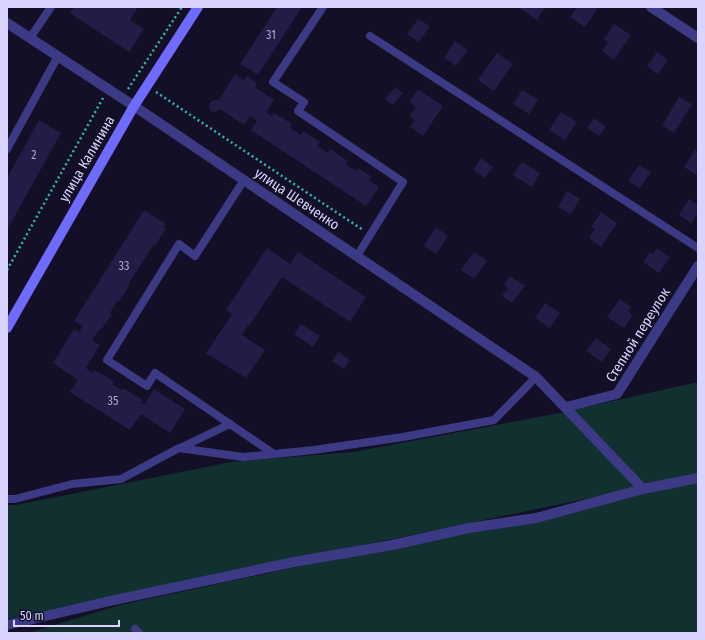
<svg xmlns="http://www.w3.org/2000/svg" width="705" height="640" viewBox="0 0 705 640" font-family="'Fira Sans Condensed',sans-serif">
<rect width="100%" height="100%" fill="#130f26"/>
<path fill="#12302f" d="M698,382v94l-51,10 -74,-76z
M565,412l73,76 -631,131v-114h9l215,-43 122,-10z
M698,481v152h-670l92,-28z"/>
<path fill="#241b47" d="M74,7h64l-8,13 14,9 -15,23 -59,-39z
M277,7h25l-44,68 -18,-11z
M518,7h27l-8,13z
M577,7h16l4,2 -12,18 -15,-10z
M418,19l12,7 -11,16 -12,-8z
M614,24l17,11 -17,25 -12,-9 6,-9 -4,-2z
M455,41l13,9 -12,16 -12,-8z
M657,52l11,8 -10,15 -11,-9z
M497,53l16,11 -19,27 -16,-11z
M235,74l9,6 3,-4 10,7 -2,4 19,13 -8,12 6,4 2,-3 18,11 -2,4 11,7 2,-4 17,11 -3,4 11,7 2,-4 18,12 -2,3 10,7 2,-3 13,8 -2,4 10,7 -13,19 -115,-76 6,-9 -7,-5 -6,9 -24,-16 -4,3 -5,-1 -2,-4 1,-5 4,-2h5z
M395,87l8,6 -10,12 -8,-6z
M418,89l25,17 -20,30 -13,-9 5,-7 -6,-4 7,-9 -7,-5z
M522,90l16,10 -9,14 -16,-10z
M679,97l13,7 -18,29 -12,-7z
M561,112l16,10 -12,18 -16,-10z
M594,118l12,9 -7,9 -12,-8z
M39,120l22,13 -54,97v-52z
M695,150l3,2v20l-2,3 -12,-8z
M481,158l12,9 -8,11 -12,-8z
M522,162l18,11 -8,14 -19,-12z
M639,165l12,7 -11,16 -12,-7z
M567,191l13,8 -9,15 -13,-7z
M689,199l9,6v8l-7,10 -12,-8z
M144,210l22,14 -2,3 2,1 -11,18 -2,-1 -25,40 1,1 -10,16 -2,-1 -7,12 2,1 -11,16 -1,-1 -8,11 8,5 -14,23 7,5 2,-3 19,11 -2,3 9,6 2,-2 20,12 -2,3 3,2 10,-16 31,20 -15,24 -29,-19 -11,16 -60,-38 8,-12 -25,-17 21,-34 5,3 4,-6 -9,-5z
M601,212l16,11 -16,24 -12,-9 6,-9 -4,-2z
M436,227l12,9 -12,18 -12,-8z
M267,248l23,16 8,-12 68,45 -16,25 -68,-45 -33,49 -1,-1 -6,10 23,15 -19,28 -40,-25 26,-39 -6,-4z
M657,248l13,9 -11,16 -16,-11 7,-10 3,2z
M474,252l13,9 -13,18 -13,-9z
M510,276l15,10 -13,17 -10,-7 6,-8 -4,-3z
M620,299l11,8 -3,4 5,4 -9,13 -17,-11z
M545,303l15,10 -10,15 -15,-10z
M301,324l19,12 -7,11 -19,-13z
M596,338l15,11 -9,13 -16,-11z
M338,352l12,8 -6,9 -12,-8z"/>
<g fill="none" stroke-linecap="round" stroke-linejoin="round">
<path stroke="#2fb8b0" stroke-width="2.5" stroke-dasharray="2 3" stroke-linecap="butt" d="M128,89l54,-82
M156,92l207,138
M7,270l96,-172"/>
<path stroke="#3d3a85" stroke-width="8" d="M323,7l-50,75 31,20 -6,9 105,71 -46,74
M370,36l328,212
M30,38l21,-31
M7,149l51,-93
M244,180l-49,76 -16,-12 -72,116 40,26 8,-13 119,81
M180,448l50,-24
M7,499h8l57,-15 49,-5 58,-31 64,9 71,-7 89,-13 91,-17 42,-43
M135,629l4,4"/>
<path stroke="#3d3a85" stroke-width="10" d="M651,7l47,31
M7,23l127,83 402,271 107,112
M566,407l51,-13 81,-128
M7,625l103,-24 184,-39 98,-17 77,-17 67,-10 107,-29 55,-11"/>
<path stroke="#6f6bff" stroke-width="10" d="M7,328l127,-222 64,-99"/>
</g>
<g text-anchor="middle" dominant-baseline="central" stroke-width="3" stroke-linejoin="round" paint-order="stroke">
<g font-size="12" fill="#aca6d1">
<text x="271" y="35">31</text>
<text x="34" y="155">2</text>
<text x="124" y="266">33</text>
<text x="113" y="401">35</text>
</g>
<g font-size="14" fill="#d9d4ff" stroke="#130f26">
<text transform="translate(87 159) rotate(-60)">улица Калинина</text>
<text transform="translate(297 199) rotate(34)">улица Шевченко</text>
<text transform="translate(638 335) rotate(-58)">Степной переулок</text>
</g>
</g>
<rect width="705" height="640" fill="none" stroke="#d9d4ff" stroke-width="16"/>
<path d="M14 620v6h105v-6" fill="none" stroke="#d9d4ff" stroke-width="2"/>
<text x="20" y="620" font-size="12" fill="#d9d4ff" stroke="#130f26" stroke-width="3" paint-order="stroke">50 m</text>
</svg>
